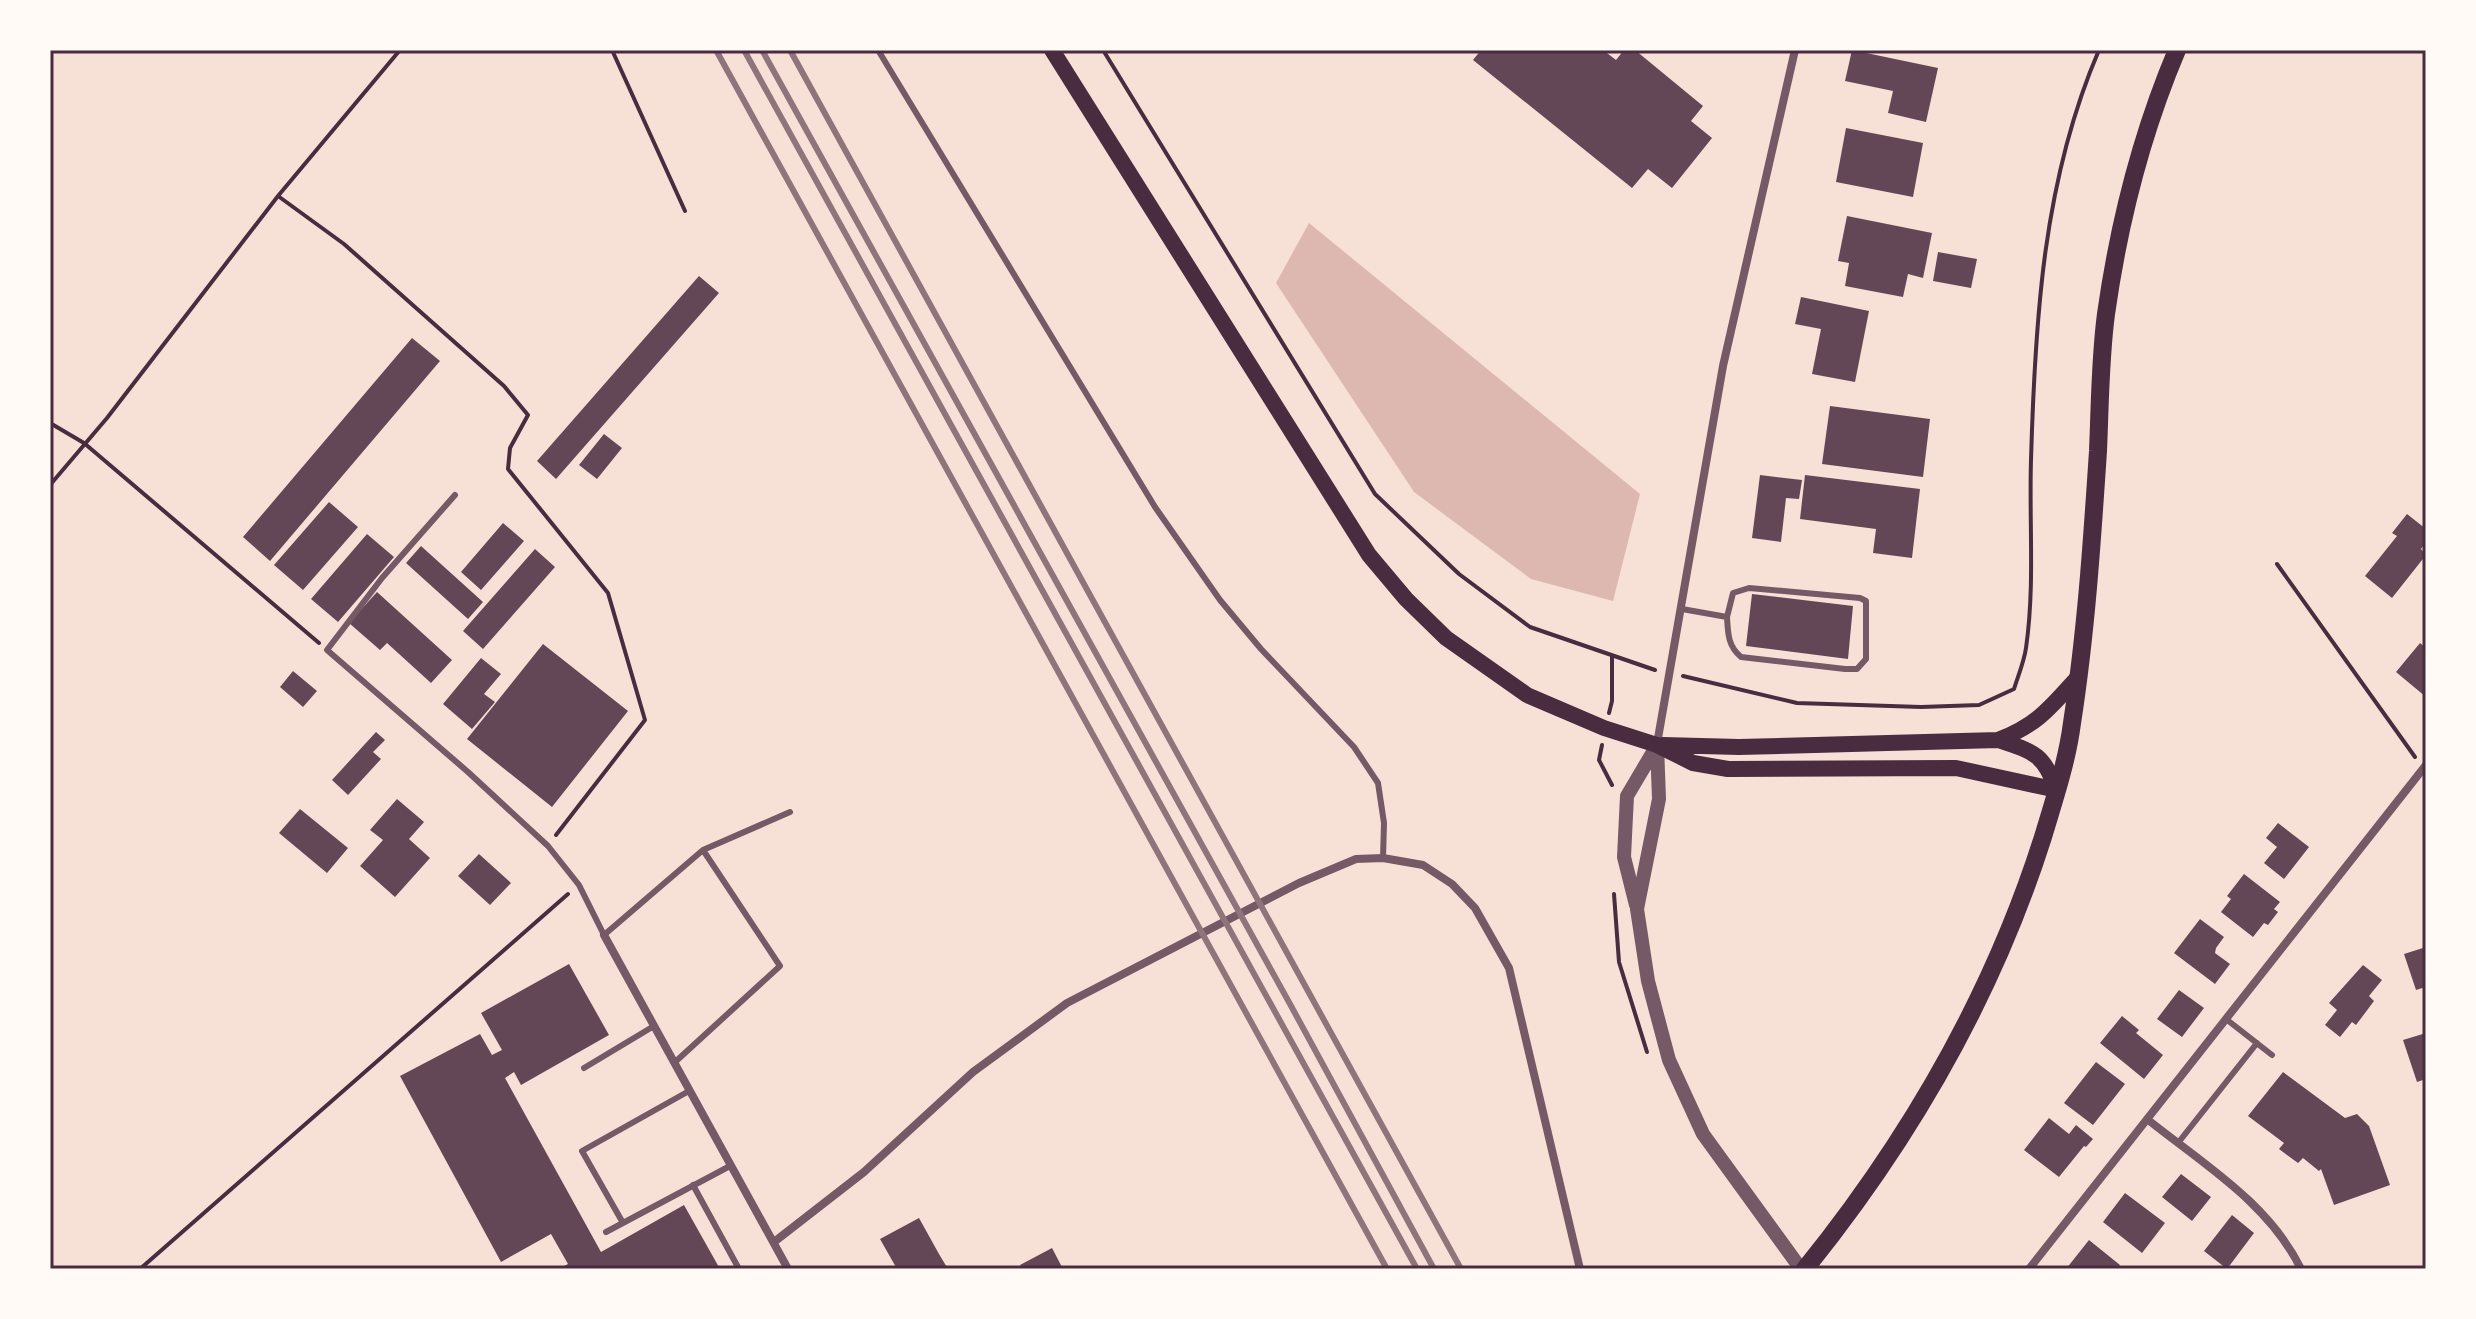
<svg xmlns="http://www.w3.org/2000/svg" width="2476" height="1319" viewBox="0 0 2476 1319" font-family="Quicksand,sans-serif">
<rect width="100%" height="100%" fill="#f7e1d7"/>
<path fill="#dcb8b0" d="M1309,223l331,271 -27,107 -82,-22 -117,-87 -138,-209z"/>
<path fill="#644757" d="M1481,50h122l13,10 8,-10h11l68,56 -12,15 21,17 -40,50 -24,-19 -16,19 -159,-128z
M1852,50l86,18 -12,54 -38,-9 5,-22 -48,-10z
M1846,128l77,15 -10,54 -77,-15z
M1847,216l85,17 -9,45 -15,-4 -5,23 -58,-11 4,-23 -11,-2z
M1938,252l39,7 -6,29 -38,-7z
M699,276l20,17 -163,186 -19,-18z
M1801,297l68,14 -14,71 -43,-8 9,-45 -26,-5z
M412,338l28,23 -170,200 -27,-24z
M1830,406l100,13 -7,58 -101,-13z
M604,434l18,14 -25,31 -18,-14z
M1760,475l42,5 -3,19 -13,-1 -5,44 -29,-4z
M1805,475l115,14 -8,69 -39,-5 3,-24 -76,-10z
M329,502l29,25 -55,63 -29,-25z
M2407,514l19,15v13l-5,7 5,6 -34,43 -27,-22 32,-40 -5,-3z
M503,523l21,18 -43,49 -20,-18z
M367,534l27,23 -56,65 -27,-23z
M421,546l62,56 -15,17 -62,-56z
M535,549l20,18 -72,82 -20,-18z
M377,592l75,68 -21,23 -44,-40 -7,7 -31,-27z
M1752,594l101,12 -5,53 -102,-13z
M2420,643l6,5v49l-30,-25z
M543,644l85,67 -76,96 -85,-68z
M481,658l20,16 -17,20 11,8 -23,27 -29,-25z
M293,671l24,20 -14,16 -23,-20z
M376,732l9,8 -12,12 8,7 -33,36 -16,-15z
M397,799l27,23 -15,17 21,19 -35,39 -35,-31 23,-26 -13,-10z
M300,809l48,39 -21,25 -48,-40z
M2278,823l31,24 -25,32 -20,-16 13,-16 -11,-9z
M479,854l32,29 -21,22 -32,-29z
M2244,874l36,28 -6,7 4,3 -10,13 -4,-2 -11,14 -32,-25 10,-13 -4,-3z
M2200,919l24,18 -8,11 -1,5 15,11 -15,20 -41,-31z
M2426,947v40l-10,3 -12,-36z
M569,964l40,71 -88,50 -7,-13 -9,6 96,174 83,-47 36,64h-162l10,-5 -17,-30 -50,28 -101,-186 80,-42 12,21 10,-5 -21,-37z
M2363,965l19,15 -13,16 5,5 -18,24 -4,-3 -12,15 -15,-12 12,-15 -8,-7z
M2179,990l25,18 -22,29 -25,-18z
M2122,1016l17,14 -3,3 27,22 -19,24 -44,-36z
M2426,1033v46l-9,3 -14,-42z
M2096,1062l29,22 -32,41 -29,-22z
M2283,1072l62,46 12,-4 12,12 21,59 -56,20 -13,-36 -2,2 -16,-13 -5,5 -19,-14 5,-6 -36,-27z
M2049,1118l20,16 7,-9 17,14 -7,8 -2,-1 -25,31 -35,-27z
M2181,1174l30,23 -19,24 -30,-24z
M2125,1193l40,30 -23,30 -39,-31z
M2232,1215l22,18 -27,36 -23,-18z
M919,1218l20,36 9,15h-51l-17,-30z
M2089,1240l31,25 -3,4h-51z
M1052,1248l11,21h-41l-2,-4z"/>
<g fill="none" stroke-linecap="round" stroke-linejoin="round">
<path stroke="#4a2c40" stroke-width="4" d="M612,50l73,161
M1103,50l272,444 84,80 71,53 125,43
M278,196l66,48 160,142 24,29 -18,33 -2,21 100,124 37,127 -89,115
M50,423l34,20 235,200
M50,485l57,-67 171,-222 122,-146
M2277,564l138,193
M1683,676l114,27 124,4 58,-2 35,-16c4,-13 10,-27 12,-41 9,-62 3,-126 5,-188 4,-140 12,-280 68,-410
M1609,713l3,-12v-45
M1602,745l-3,15 13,25
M1614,894l5,68 28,90
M140,1269l428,-375"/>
<path stroke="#755966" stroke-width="6" d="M878,50l277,457 65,93 41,49 93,98 24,36 6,40 -1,35
M455,495l-73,83 -55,72 141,122 80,74 31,39 25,50 99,-85 87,-38
M1682,609l45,8c1,17 1,29 14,40l104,12h12l9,-10v-58l-6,-3 -111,-10 -16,5 -6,24
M2226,1019l46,36
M674,1063l106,-97 -77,-116
M584,1068l70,-42
M2178,1143l79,-100
M693,1185l46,84
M623,1223l-41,-72 107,-60
M606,1232l124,-66"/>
<path stroke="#755966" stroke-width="8" d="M1657,744l66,-378 72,-316
M604,935l184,334
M2147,1119c56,45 122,84 154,150
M774,1242l90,-70 109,-100 94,-69 232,-120 57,-24 27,-1 40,7 29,19 23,24 34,60 71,301
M2029,1269l397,-504"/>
<path stroke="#755966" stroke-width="14" d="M1657,745l2,54 -22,110 11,72 21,79 34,74 98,135
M1636,905l-12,-48 3,-61 29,-49"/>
<path stroke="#4a2c40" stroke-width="16" d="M1052,50l317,505 37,44 40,39 81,57 77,33 53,17 36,18 35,6 228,-1 101,22
M1998,740c39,-15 52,-32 79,-62
M1663,745l76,2 259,-7c36,12 45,13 59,50"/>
<path stroke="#4a2c40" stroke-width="18" d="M1805,1269c104,-129 188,-274 238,-432 11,-37 24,-75 29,-114 14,-90 20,-181 26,-272 2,-46 2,-92 8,-137 13,-92 35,-179 71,-264"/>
<path stroke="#8f747c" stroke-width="6" d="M716,50l671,1219
M744,50l673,1219
M762,50l528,954 144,265
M790,50l671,1219"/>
</g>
<rect width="2476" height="1319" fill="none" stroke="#fffaf5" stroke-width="104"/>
<rect x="52" y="52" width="2372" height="1215" fill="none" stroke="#4a2c40" stroke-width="3"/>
</svg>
